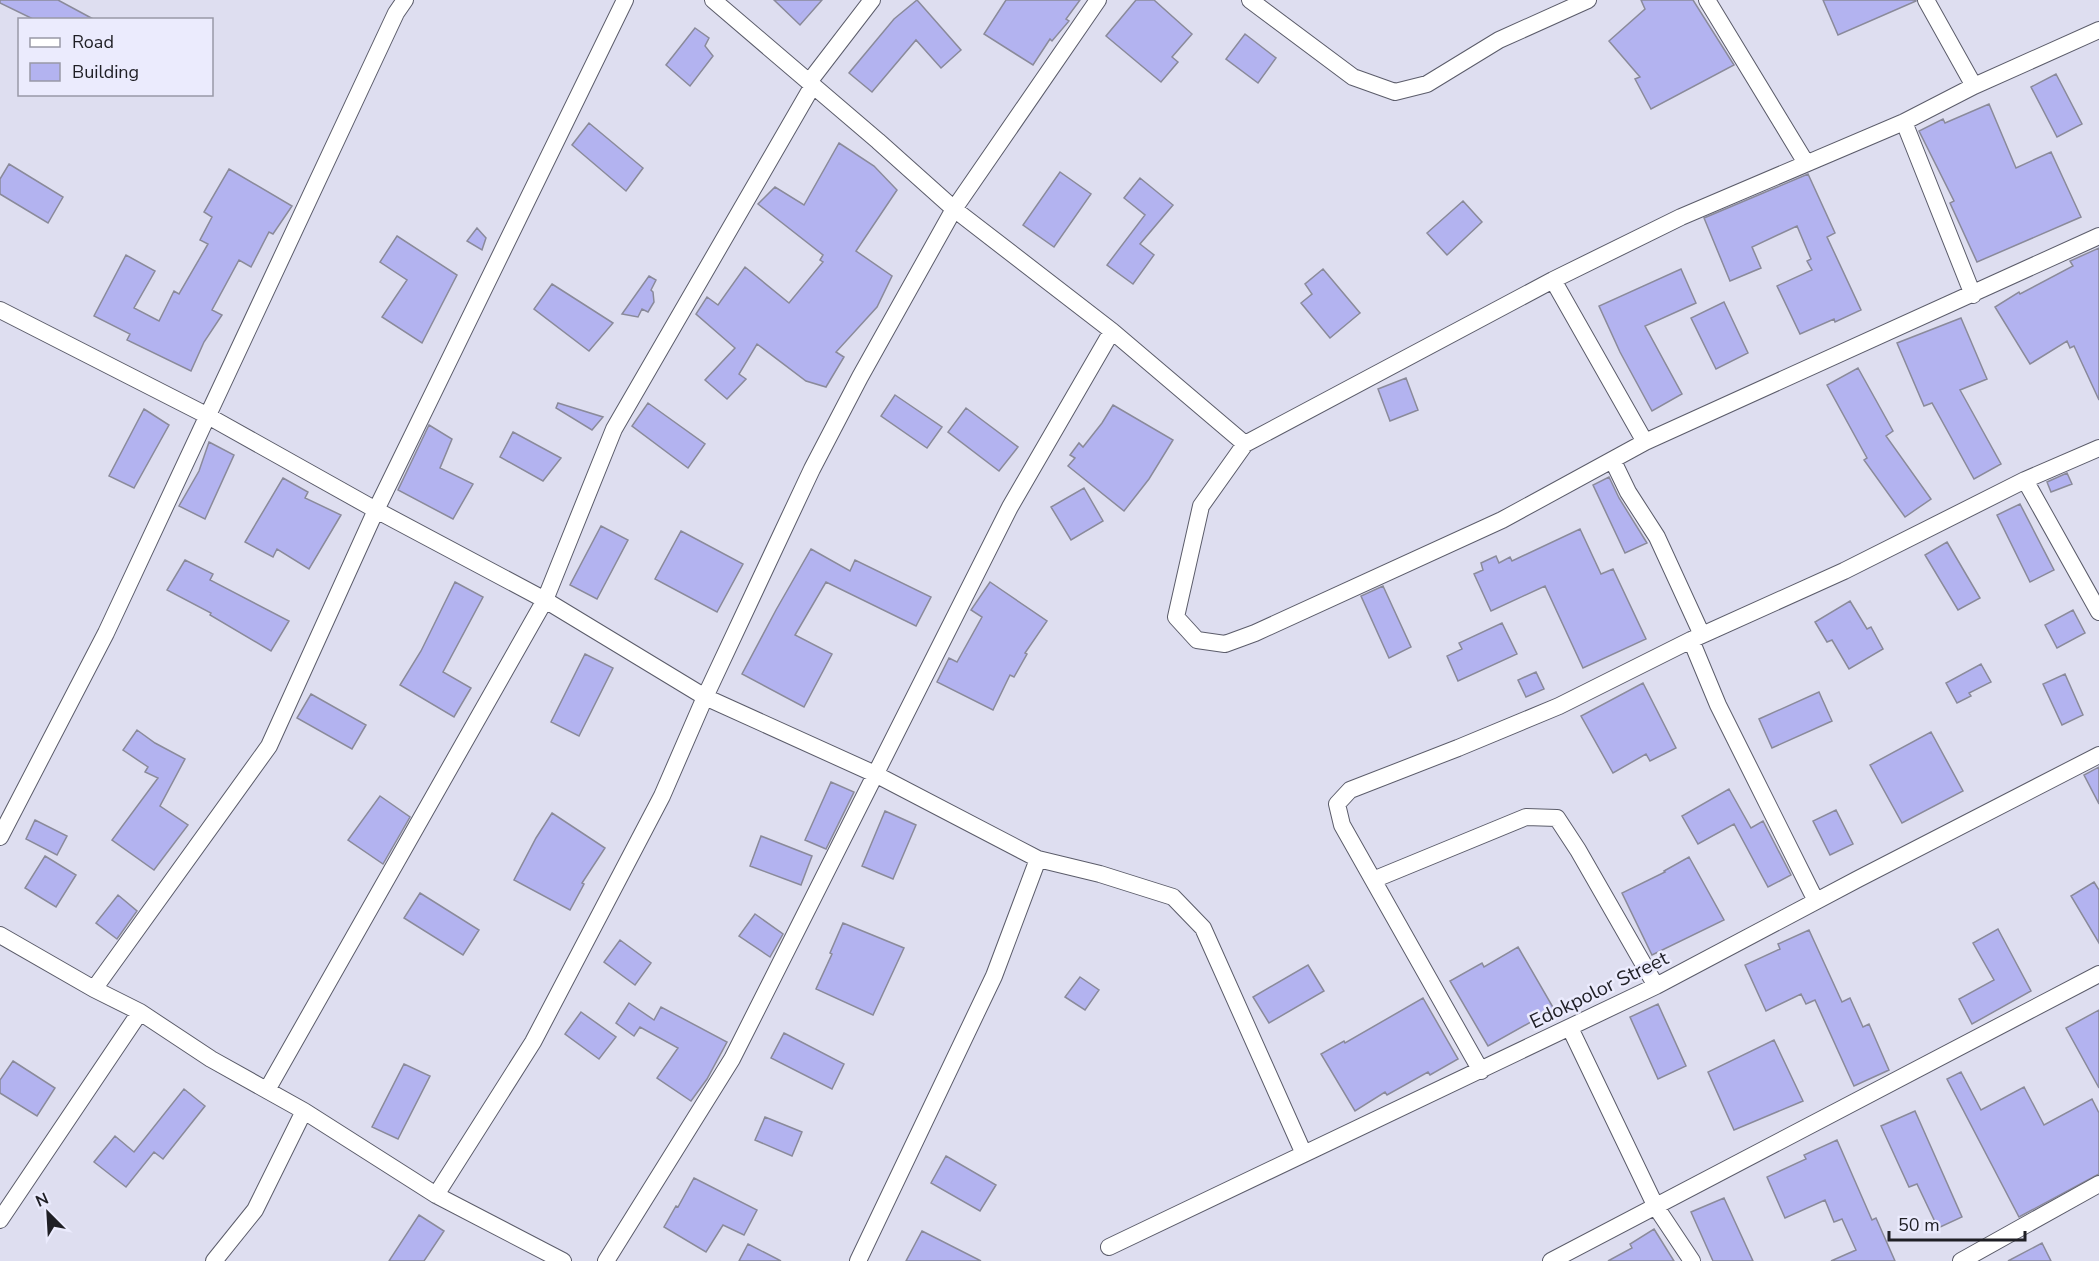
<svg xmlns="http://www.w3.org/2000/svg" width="2099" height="1261" viewBox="0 0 2099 1261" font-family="'Nunito Sans',sans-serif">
<rect width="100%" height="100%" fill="#dedef0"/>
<path fill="#b3b3f0" stroke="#8a8a9a" stroke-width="1.5" d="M0,0h58l37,20h-60l-35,-17z
M774,0h48l-22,25z
M917,0l44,50 -20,18 -25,-28 -44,52 -23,-19 45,-54z
M1006,0h74l-14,19 3,2 -17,20 -2,-2 -17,26 -49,-31z
M1136,0h18l38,34 -20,23 6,5 -17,20 -55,-46z
M1641,0h52l41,65 -83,44 -16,-30 5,-2 -31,-36 36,-32z
M1823,0h93v1l-78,34z
M695,28l14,10 -4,8 8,10 -23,30 -24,-21z
M1245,34l31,24 -18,25 -32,-24z
M2056,74l26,50 -25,13 -26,-50z
M1989,104l27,64 35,-16 30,65 -104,45 -27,-59 4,-2 -35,-70 24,-12 2,4z
M589,123l54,45 -17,23 -54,-46z
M839,143l35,23 23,24 -41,61 36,25 -15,31 -41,45 8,5 -18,30 -20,-6 -49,-37 -18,30 7,5 -19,20 -22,-19 30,-32 -39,-34 11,-17 11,8 27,-38 44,36 34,-41 -3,-2 3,-5 -65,-51 17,-17 29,18z
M9,164l54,33 -15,26 -48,-29v-15z
M229,169l63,37 -19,28 -4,-2 -18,35 -12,-7 -27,50 10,5 -18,27 -13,29 -64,-31 3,-6 -36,-18 32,-61 29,16 -21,37 25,13 15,-30 5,3 29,-50 -8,-4 12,-23 -8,-5z
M1060,172l31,22 -37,53 -31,-22z
M1808,174l27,59 -8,4 34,73 -26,12 -1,-3 -34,15 -23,-48 35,-16 -5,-9 4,-2 -14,-33 -45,21 9,21 -31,13 -26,-63z
M1140,178l33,27 -33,39 14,11 -21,29 -26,-19 38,-50 -21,-17z
M1463,201l19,21 -35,33 -20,-22z
M477,228l9,10 -4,12 -15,-9z
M397,236l60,39 -35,68 -40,-26 25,-37 -27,-18z
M2099,248v152l-25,-54 -4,2 -3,-7 -37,23 -35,-57 24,-15 1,2 53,-28 -3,-5z
M1323,269l37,44 -30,25 -29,-35 11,-9 -7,-10z
M1681,269l15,34 -51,23 37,68 -30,17 -32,-59 -21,-46z
M649,276l7,4 -5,10 2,2 1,10 -6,10 -6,-3 -4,8 -16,-3z
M552,284l61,39 -24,28 -55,-42z
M1724,302l24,51 -32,16 -25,-51z
M1961,318l26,61 -27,11 41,74 -27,15 -42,-76 -8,3 -27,-63z
M1858,368l35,63 -7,5 45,63 -26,18 -41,-57 3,-2 -40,-73z
M1406,378l12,32 -28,11 -12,-32z
M895,395l47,32 -15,21 -46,-32z
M558,403l45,14 -11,13 -36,-22z
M648,403l57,41 -17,24 -56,-42z
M1113,405l60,35 -24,39 -25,32 -56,-45 7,-8 -5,-3 9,-12 4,4 19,-24z
M966,408l52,39 -19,24 -51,-39z
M144,409l25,16 -35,63 -25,-12z
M429,425l23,14 -12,29 33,16 -20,35 -55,-29z
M513,432l48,26 -18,23 -43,-24z
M209,442l25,13 -29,64 -26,-13 20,-35z
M2067,473l5,11 -21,8 -4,-10z
M1609,477l10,21 28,45 -22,10 -32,-68z
M283,478l25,14 -3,6 36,17 -32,54 -32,-20 -4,8 -28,-15z
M1084,488l19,33 -32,19 -20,-33z
M2020,504l34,66 -24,12 -33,-67z
M601,526l27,14 -31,59 -27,-14z
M1580,529l21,45 12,-5 33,70 -63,29 -38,-82 -54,25 -17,-37 9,-4 -2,-7 15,-7 3,7 11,-6 2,4z
M681,531l62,33 -26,48 -62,-33z
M1947,542l33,56 -22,12 -33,-55z
M811,549l39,22 5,-11 76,37 -15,29 -90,-44 -31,53 37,19 -28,53 -62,-33 34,-64z
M185,560l28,14 -3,6 79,41 -18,30 -61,-36 1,-2 -44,-23z
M455,582l28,15 -40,75 28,16 -17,29 -54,-32 21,-34z
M990,582l57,39 -22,32 2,1 -13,23 -4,-2 -17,35 -56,-28 12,-24 8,4 25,-45 -11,-7z
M1383,586l28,61 -22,11 -28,-62z
M1850,601l17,28 4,-2 12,22 -34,20 -17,-29 -5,2 -12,-20z
M2073,610l12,23 -28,15 -12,-23z
M1502,623l15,31 -59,27 -11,-25 15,-7 -3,-6z
M585,654l28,14 -34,68 -28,-14z
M1981,664l10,18 -22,11 2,3 -14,7 -11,-20z
M1536,672l8,17 -18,8 -8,-17z
M2065,674l18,41 -21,10 -19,-41z
M1643,683l33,65 -26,13 -4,-7 -33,19 -32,-57z
M1819,692l13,29 -60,27 -13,-29z
M311,694l55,31 -14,24 -55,-31z
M137,730l18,13 30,16 -25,47 28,19 -34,45 -42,-30 46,-62 -13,-6 3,-5 -25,-17z
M1931,732l32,59 -61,32 -32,-58z
M2099,767v37l-15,-29z
M831,782l23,10 -28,57 -21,-9z
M1729,789l22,39 12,-7 28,54 -23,12 -34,-63 -36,20 -16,-28z
M380,796l30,21 -27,47 -35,-24z
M1836,810l17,34 -23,11 -17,-34z
M885,811l31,14 -23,54 -31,-13z
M552,813l53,35 -23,35 2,1 -14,26 -56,-30 22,-42z
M35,820l32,16 -10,19 -31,-16z
M761,836l51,20 -11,29 -51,-19z
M45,856l31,19 -20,32 -31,-19z
M1689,857l35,63 -72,35 -30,-62 43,-21 -1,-1z
M2094,882l5,8v53l-28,-47z
M420,893l59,37 -16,25 -59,-37z
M118,895l19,16 -20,28 -21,-16z
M755,914l28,20 -13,23 -31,-21z
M843,923l61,25 -31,67 -57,-26 16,-35 -2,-1z
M1998,929l33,62 -59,33 -13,-25 35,-19 -21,-37z
M1809,930l33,72 8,-4 13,29 6,-3 20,46 -35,16 -39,-86 -9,4 -5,-10 -35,17 -21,-46 35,-16 -2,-5z
M620,940l31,23 -16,22 -31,-23z
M1518,947l36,62 -66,37 -38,-65 32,-18 2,4z
M1308,965l16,26 -55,32 -16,-26z
M1080,977l19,13 -14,20 -20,-13z
M1423,998l35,61 -28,16 -2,-3 -41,23 -2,-3 -30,19 -34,-57 23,-13 1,2z
M629,1003l25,17 7,-13 66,35 -20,37 -16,22 -34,-23 21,-30 -38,-21 -6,9 -18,-13z
M1658,1004l28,62 -28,13 -28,-62z
M2099,1010v78l-33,-60z
M581,1012l35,25 -17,22 -34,-25z
M784,1033l60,31 -12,25 -61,-31z
M1774,1040l29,61 -69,29 -26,-58z
M13,1061l42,27 -18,28 -37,-23v-13z
M404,1064l26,12 -32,63 -26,-12z
M1961,1072l20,38 43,-23 20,38 48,-26 7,14v61l-80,43 -72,-138z
M184,1089l21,17 -42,53 -9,-7 -28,35 -32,-25 21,-26 19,16z
M1915,1111l47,106 -24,11 -21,-44 -8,3 -28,-61z
M765,1117l37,15 -10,24 -37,-16z
M1837,1140l35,80 4,-2 19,43h-64l25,-11 -14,-31 -8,3 -9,-22 -40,18 -18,-41 39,-18 -2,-4z
M946,1156l50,29 -16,26 -49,-28z
M694,1178l63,32 -13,25 -21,-10 -17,27 -42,-25 12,-21 2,1z
M1724,1198l29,63h-40l-22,-49z
M419,1215l25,16 -20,30h-35z
M1654,1229l20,32h-66l24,-13 -2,-4z
M922,1231l59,30h-75z
M2042,1243l9,18h-43z
M748,1244l33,17h-42z"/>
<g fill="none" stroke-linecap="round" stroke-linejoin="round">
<defs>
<path id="minor" d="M713,0l165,141 76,68 158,122 133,113 -44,62 -25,111 21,23 28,4 30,-11 247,-113 143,-78 454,-206
M1250,0l103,77 42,15 32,-8 72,-44 89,-40
M1707,0l99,163
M1926,0l48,86
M809,82l63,-82
M1904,122l69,173
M1553,280l92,162
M0,310l208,106 168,94 169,90 160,97 170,77 163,85 62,15 73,23 30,31 101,226
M1245,444l308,-164 128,-63 223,-95 70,-36 125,-56
M1613,461l15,31 29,45 45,98
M2025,480l74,132
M1691,640l27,65 98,196
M0,837l106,-204 290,-620 9,-13
M1373,880l153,-63 31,1 21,32 78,136
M0,935l94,54 46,23 71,47 93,52 132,84 127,66
M94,989l175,-243 107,-236 249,-510
M1570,1028l86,179 36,54
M1481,1071l-139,-246 -5,-21 13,-14 108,-42 101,-42 132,-66 153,-69 181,-91 74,-32
M267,1090l278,-490 69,-171 199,-344
M436,1195l97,-153 129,-246 43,-99 107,-228 48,-92 94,-168 144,-209
M0,1220l140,-208
M1109,1247l547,-261 202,-107 241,-124
M214,1261l41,-51 49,-99
M606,1261l126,-202 278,-552 102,-176
M858,1261l136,-285 44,-117
M1551,1261l548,-287
M1961,1261l138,-77"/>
</defs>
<use href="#minor" stroke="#5b5c6a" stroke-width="18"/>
<use href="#minor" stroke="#fff" stroke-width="16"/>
</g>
<g text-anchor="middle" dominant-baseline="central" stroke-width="5" stroke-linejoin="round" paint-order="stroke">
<g font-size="20" fill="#1f1f25" stroke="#ebebfd">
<text transform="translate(1599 990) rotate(-26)">Edokpolor Street</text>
</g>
</g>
<rect x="18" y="18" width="195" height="78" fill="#ebebfd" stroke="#9999a7" stroke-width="1.5"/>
<rect x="30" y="38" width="30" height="9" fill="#ffffff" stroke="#9999a7" stroke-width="1.5"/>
<text x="72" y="48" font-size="18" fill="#1f1f25">Road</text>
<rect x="30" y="63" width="30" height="18" fill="#b3b3f0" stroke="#9999a7" stroke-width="1.5"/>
<text x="72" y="78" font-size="18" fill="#1f1f25">Building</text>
<g transform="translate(48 1213) rotate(336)" stroke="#ebebfd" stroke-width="4.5" paint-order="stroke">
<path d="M0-4.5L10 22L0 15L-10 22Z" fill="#1f1f25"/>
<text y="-9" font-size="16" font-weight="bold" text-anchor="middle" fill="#1f1f25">N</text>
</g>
<path d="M1889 1231v9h136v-9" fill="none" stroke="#1f1f25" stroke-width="3"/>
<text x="1898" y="1231" font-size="18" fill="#1f1f25" stroke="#ebebfd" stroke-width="4.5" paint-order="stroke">50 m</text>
</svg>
